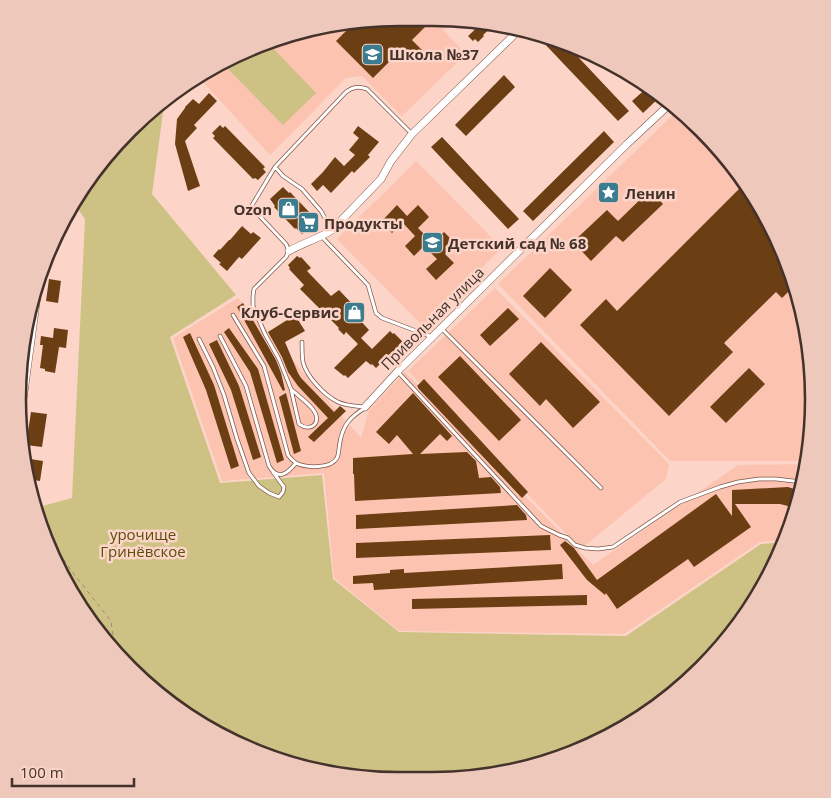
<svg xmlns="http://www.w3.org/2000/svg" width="831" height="798" viewBox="0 0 831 798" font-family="'Open Sans',sans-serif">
<rect width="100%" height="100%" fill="#fcd5c8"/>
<path fill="#fbc3b0" d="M452,21l-9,9 23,24 -64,62 -40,-40 -16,2 -76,77 -67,-73 9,-13 41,-22 23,-8 6,6 9,-10 33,-10z
M679,109l4,3 51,55 40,63 26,70 13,74 -3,75 -3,12h-137l-172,-177z
M416,161l86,87 -79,78 -86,-87z
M495,288l174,176 -3,15 -85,70 -173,-178z
M238,298l123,140 8,-28 36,-38 116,120 72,73 145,-100 69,-1 -14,57 -8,19 -25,2 -136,92 -225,-3 -65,-53 -10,-105 -102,8 -49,-143z"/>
<path fill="#cdc284" d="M267,42l49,51 -33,32 -58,-59c13,-13 25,-18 42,-24z
M176,91l-13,22 -11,81 84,101 -66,42 50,146 102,-8 11,104 66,53 227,4 135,-92 23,-2 -21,47 -44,61 -55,51 -63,40 -70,26 -74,13h-83l-74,-13 -70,-26 -63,-40 -55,-51 -44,-60 -33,-82 37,-10 13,-279 -12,-17 39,-55z"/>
<path fill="#6c3e13" d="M484,21l6,2 3,3 -10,9 1,1 -6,6 -3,-3 -2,2 -5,-5z
M430,22l-18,18 10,10 -10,8 -9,-10 -30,30 -37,-37 17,-17z
M546,36l8,2 10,4 65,69 -11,10 -77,-81z
M504,75l11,12 -49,49 -11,-11z
M648,87l13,9 -18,17 -11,-12z
M209,93l8,8 -23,24 3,3 -12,13 15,45 -12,5 -13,-47 2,-25 8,-11v-1l8,-8 6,5z
M220,125l3,3 2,-2 40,41 -2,2 3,3 -8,8 -3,-2 -2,1 -40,-41 2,-2 -3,-3z
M358,126l21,16 -11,13 2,2 -16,16 -2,-2 -21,22 -8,-8 -6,6 -6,-7 12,-12 12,-15 9,9 11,-11 -6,-5 10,-12 -6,-5z
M604,131l10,11 -81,79 -10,-10z
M704,134l16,17 -5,5 -16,-16z
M442,137l77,82 -11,10 -77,-82z
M744,184l4,4 26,42 14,36 -4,3 8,8 3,8 -13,13 -6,-6 -52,51 9,9 -64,64 -89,-91 26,-26 11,12z
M283,187l6,6 1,-1 21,22 -2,1 6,7 -13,12 -6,-6 -1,1 -21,-22 1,-1 -5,-7z
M650,190l13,14 -40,38 -7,-6 -25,25 -18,-19 34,-32 11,11z
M397,205l10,11 11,-11 11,12 -11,11 15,15 11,-11 11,11 -10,11 9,9 -18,17 -10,-11 11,-10 -13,-13 -10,10 -9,-10 10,-10 -12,-13 -11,10 -11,-11z
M242,226l9,8 2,-2 8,6 -19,21 -3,-2 -12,14 -8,-7 2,-1 -8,-7 6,-7 1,1 9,-10h1z
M297,256l3,2 1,-1 10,11 -4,3 24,25 8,-6 23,24 -4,4 11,12 -8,8 11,11 18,-18 3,3 1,-1 9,9 -27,26 -4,-4 -1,1 -5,-4 -18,17 -3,-3 -1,1 -10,-8 24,-24 -12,-12 -2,3 -6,-6 1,-1 -39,-39 4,-4 -15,-16 1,-1 -2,-3z
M550,268l22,22 -27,28 -22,-22z
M49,279l12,2 -3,22 -12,-2z
M243,303l33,57 5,13 4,17 -2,1 -46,-84z
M508,308l11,11 -29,27 -10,-11z
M295,315l10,16 -20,11 13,31 3,5 33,34 6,-6 6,5 -32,31 -6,-5 20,-19 -30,-32 -10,-14 -6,-15 -14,-25z
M54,328l14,2 -2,18 -7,-1 -4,26 -10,-2v-2l-5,-1 3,-23h-3l1,-9 12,2z
M229,328l29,41 26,91 -7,3 -27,-91 -26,-40z
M190,333l24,52 25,81 -8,3 -25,-79 -23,-53z
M217,340l22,46 22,71 -8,3 -22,-70 -22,-46z
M541,342l59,60 -27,26 -27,-29 -6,7 -31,-32z
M460,356l61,64 -22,21 -61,-64z
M749,368l16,16 -39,39 -16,-16z
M424,379l104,113 -6,6 -104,-110v-1l-1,-1z
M286,393l15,58 -7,3 -15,-57z
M413,393l39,43 -5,5 -7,-7 -20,20 47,-2 9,9 3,17 12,-1 9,10 1,6 -146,8 -1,-27h-1v-16l60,-4 -16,-19 -8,9 -13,-12z
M31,412l16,2 -5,33 -16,-2z
M24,458l19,3 -3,20 -13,-2z
M788,487l12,4 -4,17 -16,-4h-45l16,23 -57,40 -6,-8 -71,50 -11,-16 -1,2 -18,-15 -27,-35 5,-4 9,7 23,32 119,-86 16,22v-26z
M517,505l9,10 1,5 -171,9v-14z
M550,535l1,15 -195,8v-15z
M562,564l1,15 -189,11 -1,-7 -20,1v-8l37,-3v-3l14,-1v4z
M587,595v10l-175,4v-10z"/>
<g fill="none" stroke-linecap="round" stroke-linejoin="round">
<defs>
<path id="lane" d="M275,167l8,9 19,13 19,22 10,18
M322,237l46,48 8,28 6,5 50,19
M233,315l31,51 24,89c2,3 5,6 8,8 10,5 35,6 41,-5 2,-4 2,-12 3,-16 3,-17 10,-25 25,-34
M441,328l160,160
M220,336l26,50 23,80c9,15 18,8 27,-3
M199,339l14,28 11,28 13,44 12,34 10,13 10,7 10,4 4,-5 1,-5 -11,-15
M302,342c0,6 0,14 1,20 3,14 22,34 35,40 8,4 19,4 27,5
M398,372l143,154 18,9 9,3 7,7 10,3 13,1 15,-2 67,-45 40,-15 18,-5 21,-3h17l26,3
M291,389c6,6 19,15 23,22 8,11 -3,22 -15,13l-8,-35 -12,-30 -14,-25 -12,-28v-10l1,-7 32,-32 3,-6 -3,-7 -35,-37 24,-40 71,-75c7,-5 12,-6 21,-3l44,44"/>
<path id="street" d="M289,251c14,-8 29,-12 43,-21l49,-51 10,-18 21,-27 102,-99 2,-6
M365,407l33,-36 229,-227 44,-41
M19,429l20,-148 -1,-5"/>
</defs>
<use href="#lane" stroke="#7f5648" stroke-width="4.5"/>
<use href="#street" stroke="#7f5648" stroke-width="8"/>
<path stroke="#a3867c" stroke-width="1" stroke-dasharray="4 4" stroke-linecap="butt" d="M45,533l5,6 20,30 41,52 3,24 19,21 4,8
M489,774l33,-7 24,-8 4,1
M443,780l40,-5"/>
<use href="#lane" stroke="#fff" stroke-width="3"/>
<use href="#street" stroke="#fff" stroke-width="7"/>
</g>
<defs>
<symbol id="school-square" viewBox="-11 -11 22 22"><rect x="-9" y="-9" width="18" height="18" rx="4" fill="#3b7c8f" stroke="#fcd5c8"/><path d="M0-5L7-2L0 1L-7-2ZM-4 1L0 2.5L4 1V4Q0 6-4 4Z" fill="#fff"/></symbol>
<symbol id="sight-square" viewBox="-11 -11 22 22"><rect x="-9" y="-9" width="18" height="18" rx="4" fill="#3b7c8f" stroke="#fcd5c8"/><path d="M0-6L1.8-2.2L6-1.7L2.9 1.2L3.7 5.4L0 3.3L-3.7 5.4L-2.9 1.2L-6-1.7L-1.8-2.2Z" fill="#fff"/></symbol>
<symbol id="shop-square" viewBox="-11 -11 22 22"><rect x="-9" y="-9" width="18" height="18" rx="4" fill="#3b7c8f" stroke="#fcd5c8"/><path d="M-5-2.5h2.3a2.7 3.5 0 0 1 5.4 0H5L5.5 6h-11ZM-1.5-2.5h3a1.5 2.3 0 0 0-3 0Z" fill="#fff"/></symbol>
<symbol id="supermarket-square" viewBox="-11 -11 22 22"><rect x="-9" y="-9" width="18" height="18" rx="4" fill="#3b7c8f" stroke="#fcd5c8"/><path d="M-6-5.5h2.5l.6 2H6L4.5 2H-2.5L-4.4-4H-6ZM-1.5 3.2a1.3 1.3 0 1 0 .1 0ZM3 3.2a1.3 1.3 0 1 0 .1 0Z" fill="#fff"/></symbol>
</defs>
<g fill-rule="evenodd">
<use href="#school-square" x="360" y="42" width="25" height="25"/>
<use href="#sight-square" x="596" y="180" width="25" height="25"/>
<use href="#shop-square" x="276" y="196" width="25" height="25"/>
<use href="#supermarket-square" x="296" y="210" width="25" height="25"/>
<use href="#school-square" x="420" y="230" width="25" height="25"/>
<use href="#shop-square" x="342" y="300" width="25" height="25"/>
</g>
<g text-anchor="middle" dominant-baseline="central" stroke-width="5" stroke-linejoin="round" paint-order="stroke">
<g font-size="15" font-weight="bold" fill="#44322b" stroke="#fcd5c8" text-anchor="start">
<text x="389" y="54">Школа №37</text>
<text x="625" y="193">Ленин</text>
<text x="272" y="209" text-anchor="end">Ozon</text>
<text x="324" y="223">Продукты</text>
<text x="448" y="243">Детский сад № 68</text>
<text x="339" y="312" text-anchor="end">Клуб-Сервис</text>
</g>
<g font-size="15" fill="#44322b" stroke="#fcd5c8">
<text transform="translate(432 318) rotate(-45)">Привольная улица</text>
</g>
<g font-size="15" fill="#5a4f0e" stroke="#fcd5c8">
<text x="143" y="534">урочище<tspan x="143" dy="17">Гринёвское</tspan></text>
</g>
</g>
<path d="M0 0H831V798H0ZM399 26H432A373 373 0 0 1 805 399V399A373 373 0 0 1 432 772H399A373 373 0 0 1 26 399V399A373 373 0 0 1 399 26Z" fill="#edc8bb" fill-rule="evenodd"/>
<path fill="none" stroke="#44322b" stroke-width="2.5" d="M399 26H432A373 373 0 0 1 805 399V399A373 373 0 0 1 432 772H399A373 373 0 0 1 26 399V399A373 373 0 0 1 399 26Z"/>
<path d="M12 778v8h122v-8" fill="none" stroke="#44322b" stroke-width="2.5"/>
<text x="20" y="778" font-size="15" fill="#44322b" stroke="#fcd5c8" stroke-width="4" paint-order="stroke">100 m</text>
</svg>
